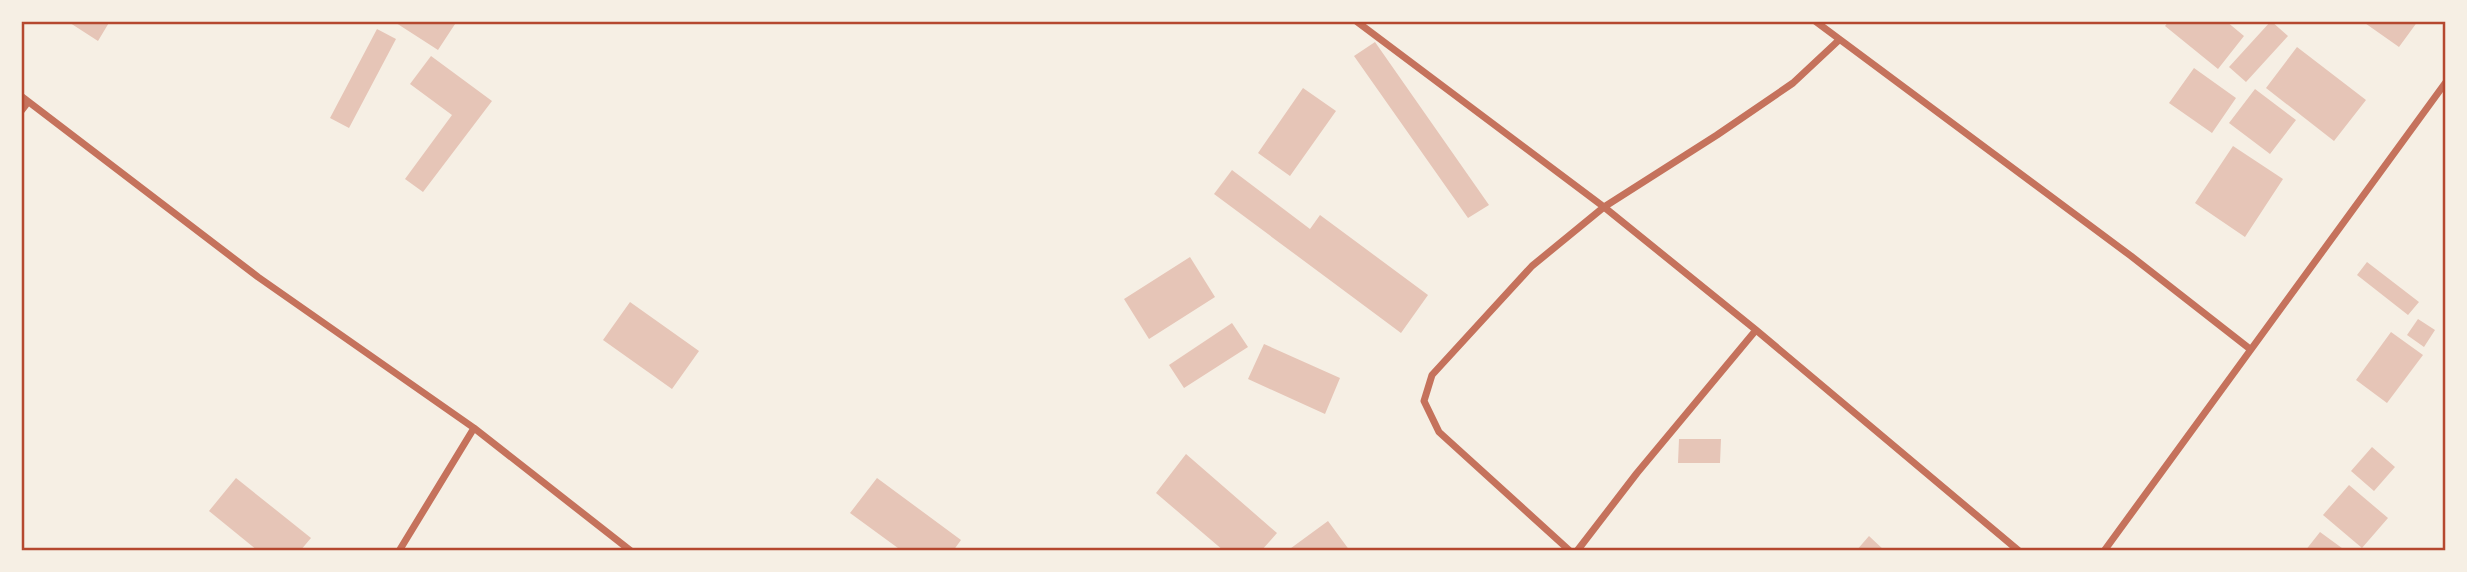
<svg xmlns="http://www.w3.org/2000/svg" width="2467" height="572" viewBox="0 0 2467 572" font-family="'Roboto Serif',serif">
<rect width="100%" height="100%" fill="#f6efe4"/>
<path fill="#e6c5b7" d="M67,21h43l-12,20z
M393,21h64l-19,29z
M2169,21h57l18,15 -26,33 -53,-43z
M2271,21l17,15 -42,46 -17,-15z
M2362,21h56l-19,26z
M377,29l19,10 -47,89 -19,-10z
M1375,42l114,163 -21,13 -114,-162z
M2297,47l69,53 -32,41 -68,-53z
M431,56l61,45 -69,91 -18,-13 47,-64 -42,-31z
M2194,68l42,30 -24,35 -43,-30z
M1303,88l33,23 -46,65 -32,-23z
M2255,89l41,31 -26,34 -41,-31z
M2233,146l50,33 -38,58 -50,-34z
M1232,170l78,59 10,-14 108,80 -27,38 -187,-139z
M1190,257l25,40 -66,42 -25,-40z
M2367,262l52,40 -11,13 -51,-40z
M630,302l69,49 -27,38 -69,-49z
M2418,319l17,11 -11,17 -17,-12z
M1232,323l16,24 -64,41 -15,-23z
M2391,332l32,23 -36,48 -31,-23z
M1264,344l76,34 -15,36 -77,-35z
M1679,439h42l-1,24h-42z
M2372,447l23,20 -21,24 -23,-20z
M1186,454l91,79 -16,18h-37l-68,-58z
M236,478l75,60 -11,13h-42l-49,-40z
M877,478l84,62 -8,11h-51l-52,-38z
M2349,485l39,33 -26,30 -39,-33z
M1328,521l22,30h-63z
M2320,532l26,19h-41z
M1869,536l16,15h-29z"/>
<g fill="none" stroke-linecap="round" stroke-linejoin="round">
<path stroke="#c5725c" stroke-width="7" d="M1356,21l248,186 152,123 263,221
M1815,21l316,235 119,93
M21,96l237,181 216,151 157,123
M21,111l7,-9
M399,551l75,-123
M1570,551l-131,-119 -15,-31 8,-26 100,-109 72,-59 113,-72 76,-52 46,-43
M1577,551l60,-78 119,-143
M2104,551l342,-469"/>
</g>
<rect width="2467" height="572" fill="none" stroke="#f6efe4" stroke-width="46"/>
<rect x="23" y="23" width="2421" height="526" fill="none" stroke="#b5482f" stroke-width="2.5"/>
</svg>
